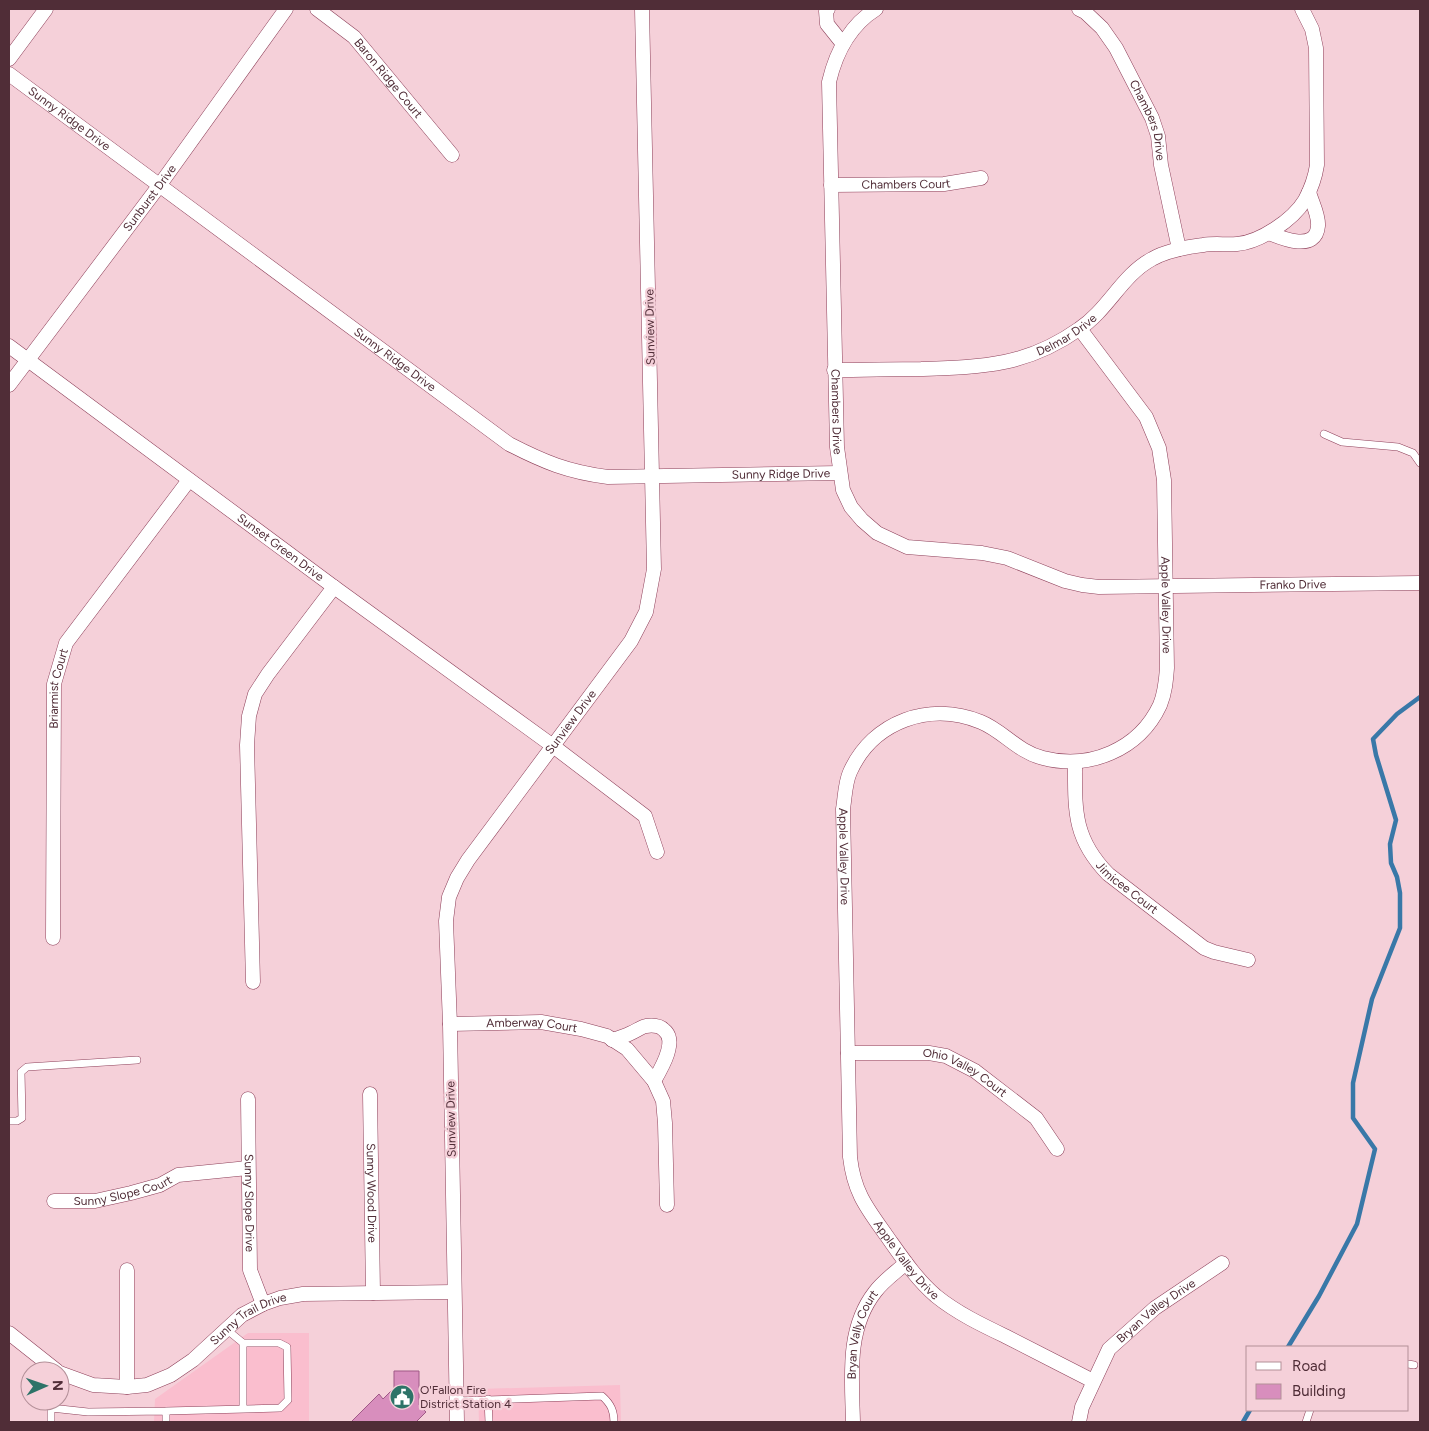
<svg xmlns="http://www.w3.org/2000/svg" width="1429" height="1431" viewBox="0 0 1429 1431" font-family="Figtree,sans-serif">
<rect width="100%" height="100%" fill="#f5d0d9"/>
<path fill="#fabece" d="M248,1333h61v89h-155l1,-23z
M620,1385l1,37h-142l-1,-33z"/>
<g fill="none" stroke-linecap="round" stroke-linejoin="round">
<path stroke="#3978a8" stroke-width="4.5" d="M1288,1347l31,-51 38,-72 18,-75 -22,-31v-35l19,-84 28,-71v-35l-3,-16 -6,-14 -1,-19 6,-24 -20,-65 -3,-16 24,-25 23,-17
M1243,1422l7,-12"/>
</g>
<path fill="#d88ebd" stroke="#9f5986" d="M394,1371h25v34l7,7 -10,10h-65l28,-28 4,5 11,-11z"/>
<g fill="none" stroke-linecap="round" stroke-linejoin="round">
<defs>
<path id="lane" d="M1324,434l18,8 56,5 15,6 7,10
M9,1121h8l5,-3 -1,-46 6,-5 110,-7
M1408,1364l6,1
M60,1385l4,-10
M488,1399l1,23
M457,1401l145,-5c9,8 12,15 12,26
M51,1408l37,4 78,-1
M243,1409v-66
M51,1422v-14l3,-7
M166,1422v-11l114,-3 8,-8 -1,-53 -8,-4h-36l-17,-14
M1306,1422l4,-12"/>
<g id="street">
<path id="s1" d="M317,9l37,28 98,118"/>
<path d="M828,9l-2,2 1,13 16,20"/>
<path id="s2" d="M876,9c-27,17 -40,43 -47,73l8,365 6,43 8,17 11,13 15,13 30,14 75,6 25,5 58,23 17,4 17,2 321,-4"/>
<path id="s3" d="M1079,9l6,3 17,16 14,20 36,70 6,18 3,29 18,84"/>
<path d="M9,59l37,-50"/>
<path id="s4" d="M9,74l500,370c35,18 59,28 99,33l232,-4"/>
<path id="s5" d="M831,185l113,-1 37,-6"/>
<path d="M1269,233c14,6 47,19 49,-7 1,-11 -6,-23 -9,-34"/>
<path id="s6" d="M1080,329l66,88 13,31 5,32 3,188c-1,13 -2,25 -7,37 -21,45 -71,65 -117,53 -25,-6 -40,-27 -62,-36 -51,-21 -108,-1 -131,50 -5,11 -5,25 -7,37l7,348c4,35 16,50 36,78 15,21 30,44 50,61 21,17 46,29 69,40 29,15 59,30 88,45"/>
<path id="s7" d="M9,346l325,241 219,159 92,70 12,36"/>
<path id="s8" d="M834,370c29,0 58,-1 87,-1 62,-2 106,-3 158,-40 29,-19 43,-54 73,-70 14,-8 35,-12 51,-14 11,-2 23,0 34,-1 23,-2 56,-24 68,-44 6,-11 10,-22 12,-35l-1,-117 -4,-19 -10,-20"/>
<path id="s9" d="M9,385l150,-199 127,-177"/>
<path id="s10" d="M1075,762c0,48 -2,76 33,112l96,74 10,4 34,8"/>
<path id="s11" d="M53,938l1,-254 12,-41 123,-163"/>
<path d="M253,982l-6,-237 2,-29 6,-22 13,-20 66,-87"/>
<path id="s12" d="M450,1024l91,-2 40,7 26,7 20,13 27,32 9,20 2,22 2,82"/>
<path d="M612,1040c7,-2 13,-4 19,-7 5,-2 10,-6 15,-7 7,-1 13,-1 18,4 14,11 -3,39 -10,51"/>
<path id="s13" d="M848,1053h81l17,3 29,15 61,47 21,31"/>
<path id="s14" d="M370,1094l3,199"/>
<path id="s15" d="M248,1099l2,171 13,34"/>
<path id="s16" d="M54,1201h41l36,-8 29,-8 18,-10 70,-7"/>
<path d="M9,1333l48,38"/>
<path id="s17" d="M60,1373l33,12 34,2 20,-2 24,-10 22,-15 49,-45 21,-11 17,-6 23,-4 151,-2"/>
<path d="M127,1387v-117"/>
<path id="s18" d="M457,1422l-7,-398 -4,-103 3,-24 8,-19 11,-18 163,-219 15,-29 8,-43 -12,-560"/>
<path id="s19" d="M853,1422c-1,-44 -7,-93 22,-130 8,-11 21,-20 31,-29"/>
<path id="s20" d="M1079,1422l3,-15 27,-58 46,-41 67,-45"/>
</g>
</defs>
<use href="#lane" stroke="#8d3f59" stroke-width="8"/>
<use href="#street" stroke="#8d3f59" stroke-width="15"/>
<use href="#lane" stroke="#fff" stroke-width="7"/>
<use href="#street" stroke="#fff" stroke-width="14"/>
</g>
<defs>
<symbol id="civic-disc" viewBox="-11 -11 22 22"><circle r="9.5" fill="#2d7368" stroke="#f5d0d9"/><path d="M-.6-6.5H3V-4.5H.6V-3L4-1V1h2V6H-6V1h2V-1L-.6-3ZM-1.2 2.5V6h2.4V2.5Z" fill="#fff"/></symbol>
</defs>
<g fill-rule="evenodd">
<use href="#civic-disc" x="388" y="1383" width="28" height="28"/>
</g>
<g text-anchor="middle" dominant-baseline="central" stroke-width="4.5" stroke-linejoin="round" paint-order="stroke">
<g font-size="12" fill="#502d37" stroke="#f5d0d9">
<text stroke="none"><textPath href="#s1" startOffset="100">Baron Ridge Court</textPath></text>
<text stroke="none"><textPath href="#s4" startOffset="75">Sunny Ridge Drive</textPath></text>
<text stroke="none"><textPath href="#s3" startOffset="134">Chambers Drive</textPath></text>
<text stroke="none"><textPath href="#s5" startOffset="75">Chambers Court</textPath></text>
<text stroke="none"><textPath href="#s9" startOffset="234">Sunburst Drive</textPath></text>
<text transform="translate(650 327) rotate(-91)">Sunview Drive</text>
<text stroke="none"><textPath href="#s8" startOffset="239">Delmar Drive</textPath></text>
<text stroke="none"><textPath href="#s4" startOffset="480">Sunny Ridge Drive</textPath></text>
<text stroke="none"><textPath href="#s2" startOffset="419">Chambers Drive</textPath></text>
<text stroke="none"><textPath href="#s4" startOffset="900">Sunny Ridge Drive</textPath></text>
<text stroke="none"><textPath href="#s7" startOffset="338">Sunset Green Drive</textPath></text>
<text stroke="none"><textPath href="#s2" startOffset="978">Franko Drive</textPath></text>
<text stroke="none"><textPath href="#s6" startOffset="301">Apple Valley Drive</textPath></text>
<text stroke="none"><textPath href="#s11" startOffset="250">Briarmist Court</textPath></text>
<text stroke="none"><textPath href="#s18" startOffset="739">Sunview Drive</textPath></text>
<text stroke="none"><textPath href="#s6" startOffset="854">Apple Valley Drive</textPath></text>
<text stroke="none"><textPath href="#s10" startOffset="144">Jimicee Court</textPath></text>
<text stroke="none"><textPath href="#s12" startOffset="82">Amberway Court</textPath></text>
<text stroke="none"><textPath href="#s13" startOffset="122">Ohio Valley Court</textPath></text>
<text transform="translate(451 1119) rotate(-91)">Sunview Drive</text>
<text stroke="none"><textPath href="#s16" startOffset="70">Sunny Slope Court</textPath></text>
<text stroke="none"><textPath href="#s14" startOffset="99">Sunny Wood Drive</textPath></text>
<text stroke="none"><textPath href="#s15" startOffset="104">Sunny Slope Drive</textPath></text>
<text stroke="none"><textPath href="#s6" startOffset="1274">Apple Valley Drive</textPath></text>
<text stroke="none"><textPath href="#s20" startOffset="140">Bryan Valley Drive</textPath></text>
<text stroke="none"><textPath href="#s17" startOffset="212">Sunny Trail Drive</textPath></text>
<text stroke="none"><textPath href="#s19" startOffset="89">Bryan Vally Court</textPath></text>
</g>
<g font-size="12" fill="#502d37" stroke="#f5d0d9" text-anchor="start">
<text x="420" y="1390">O'Fallon Fire<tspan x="420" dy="14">District Station 4</tspan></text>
</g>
</g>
<rect width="1429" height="1431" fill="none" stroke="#502d37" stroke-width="20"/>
<rect x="1246" y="1346" width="162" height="65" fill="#f5d0d9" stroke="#b38f98"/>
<rect x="1256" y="1362" width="25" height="8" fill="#ffffff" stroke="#b38f98"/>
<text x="1292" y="1371" font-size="15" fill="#502d37">Road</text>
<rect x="1256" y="1384" width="25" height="15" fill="#d88ebd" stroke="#b38f98"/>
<text x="1292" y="1396" font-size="15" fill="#502d37">Building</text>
<g transform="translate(45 1386) rotate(88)"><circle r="24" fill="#f5d0d9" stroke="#b38f98"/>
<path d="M0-4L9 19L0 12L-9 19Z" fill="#2d7368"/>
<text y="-8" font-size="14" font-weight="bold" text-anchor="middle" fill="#502d37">N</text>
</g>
</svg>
